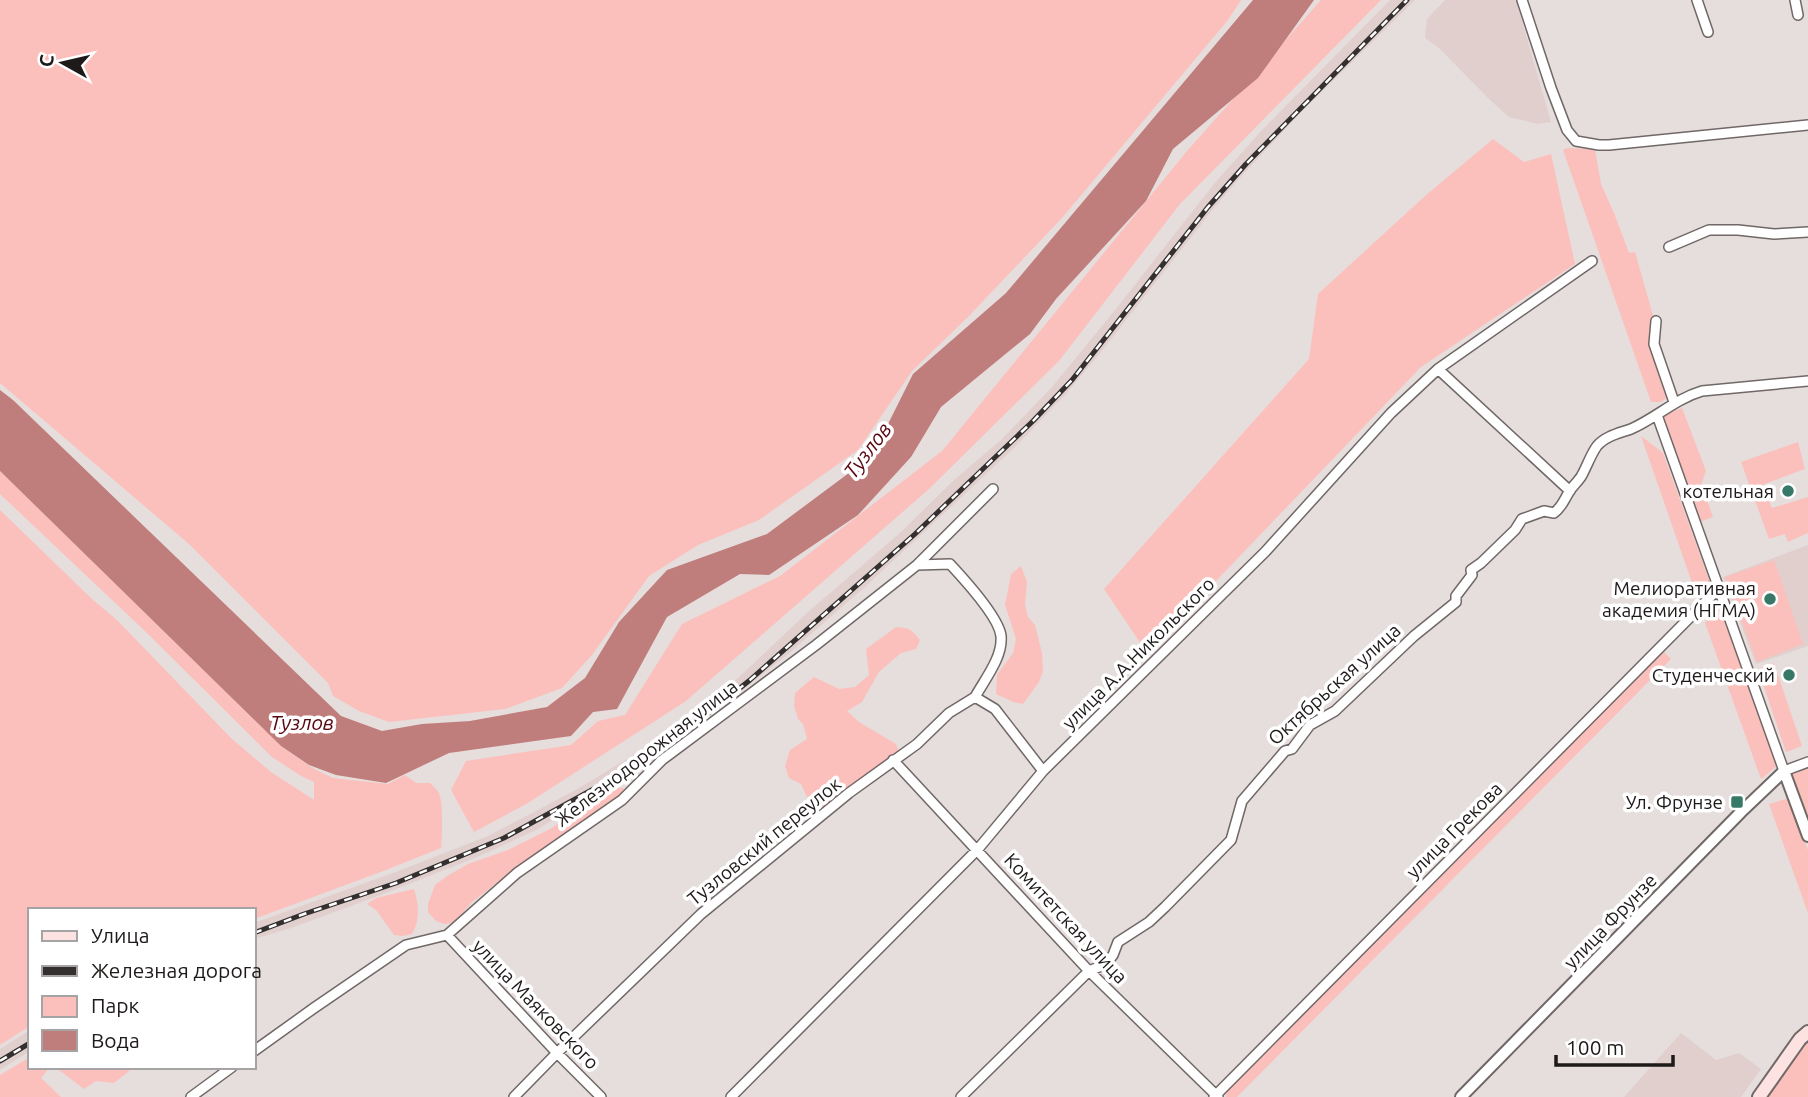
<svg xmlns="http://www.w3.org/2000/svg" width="1808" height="1097" viewBox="0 0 1808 1097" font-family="Ubuntu,sans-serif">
<rect width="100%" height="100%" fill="#e6dddd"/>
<path fill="#e1cfce" d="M1390,0h25l-115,113 -62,67 -28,33 -109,139 -36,43 -51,53 -148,138 -78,68 -118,93 -132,82 -56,26 -96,38 -95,35 -37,11v-16l139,-50 95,-37 48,-25 43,-23 63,-38 52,-36 43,-35 71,-67 93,-80 53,-52 47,-40 51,-53 63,-77 99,-126 49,-55z
M1445,0h71l35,122 -13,2 -29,-7 -19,-17 -51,-52 -14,-10 2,-19z
M1808,545v101l-52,18 -33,-87z
M30,1030v21l-30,19v-21z
M1681,1033l35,27 23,-7 22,16 -20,28h-117z"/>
<path fill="#fcc0bc" d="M0,0h1241l-13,20 -166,198 -94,99 -56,54 -54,79 -99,70 -61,25 -49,31 -57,79 -30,33 -57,21 -116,13 -30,-11 -26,-15 -5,-13 -139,-139 -189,-161z
M1321,0h60l-201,204 -121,157 -130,128 -243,212 -158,102 -54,29 -23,-42 15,-29 105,-16 27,-24 27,-6 57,-91 98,-48 162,-125 245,-300z
M1493,139l31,23 27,-8 24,110 -154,103 -274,286 -43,-64 205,-230 9,-65 107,-98z
M1567,148l28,1 6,35 13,29 15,40 6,-1 19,67 -4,25 19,53 -8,5h-10l-88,-252z
M1682,408l24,63 -5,14 -15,5 -27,-73z
M1641,436l22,17 49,135 -14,12z
M1798,442l7,27 -43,16 10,23 36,-11v36l-20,9 -3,-8 -16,5 -28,-77z
M0,471l281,275 33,23 19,9 55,6 17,-9 11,8h14c1,1 7,7 8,8 6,10 4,45 3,57l-55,22 -132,49v-9h-224v116l-30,19v-535l92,89 25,21 115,119 39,33 43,28v-18l-13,-6 -29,-19 -124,-123 -148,-140z
M1703,489l10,28 -16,6 -10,-28z
M1774,560l29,84 -46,18 -32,-85z
M1021,566l6,16 -2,22 3,13 7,8 7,28 1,18 -4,11 -16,22 -10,-2 -17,-8 1,-19 16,-22 3,-14 -11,-34 6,-31z
M1718,604l59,162 -16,13 -56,-156z
M896,627c14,1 15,2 24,13l-4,9 -15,4 -22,19 -17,30 -15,9 12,11 37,22 3,8 -77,55 -9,-1 -7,-11 -5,-11 -12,-6 -4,-12 5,-16 17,-11 -4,-15 -5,-5 -4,-13 1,-13 19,-16 25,12 16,-2 14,-12 -3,-26z
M1662,650l9,9 -434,438h-11l1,-7z
M1774,663l28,83 -16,6 -28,-83z
M1808,764v61l-20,-53z
M613,788h11l-3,7 -31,25 -60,37 -58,45 -13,15 -7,6 -8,1 -8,-3 -8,-9v-8l7,-19 12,-9 21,-12 40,-14 42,-21z
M1789,798l19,52v63l-39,-109z
M414,889c5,15 6,32 -2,45l-9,2 -9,-1 -18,-25 -9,-6 9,-6z
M1808,1040v57h-45l43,-55z
M30,1057v10h20l-9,11 20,19h-61v-22z
M55,1067h79l-20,16 -18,-2 -12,8z"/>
<path fill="#bf7e7b" d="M1253,0h61l-56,78 -85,71 -27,52 -90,98 -26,35 -89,73 -30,50 -53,58 -89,60 -29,-1 -73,43 -50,92 -24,3 -22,24 -122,17 -63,30 -50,-8 -27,-10 -28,-19 -281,-275v-81l13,10 328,316 41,15 40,-7 48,-3 77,-14 38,-29 34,-56 48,-52 100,-36 94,-70 22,-30 30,-60 93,-81z"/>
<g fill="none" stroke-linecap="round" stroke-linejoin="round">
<defs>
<path id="minor" d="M1522,0l29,88 16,42 9,11 23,4h10l199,-20
M1697,0l11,32
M1795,0l3,15
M1669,247l40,-17h29l36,4 34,-2
M1656,321l-2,23 20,58
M1438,369l132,122
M1657,415l127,356 24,-9
M917,565l33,-1c13,14 49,53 51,72 2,21 -16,43 -26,61
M893,760l196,211 129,126
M447,935l110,118 44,44
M254,1051l60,-43 92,-63 41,-10 70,-62 105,-73 40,-40 154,-115 101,-80 76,-76
M191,1097l41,-30
M514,1097l43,-44 144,-139 148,-121 68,-49 32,-31 26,-16 20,12 48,62
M731,1097l247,-248 65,-78 222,-219 126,-139 47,-44 154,-108
M961,1097l128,-126 17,-7 7,-9 5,-13 31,-20 16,-15 66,-67 11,-39 43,-50 7,-2 18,-24 25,-14 79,-75 42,-34v-6l16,-21 -1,-5 10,-7 34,-33 7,-11 22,-8 10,2c8,-6 10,-13 15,-21 4,-7 10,-11 13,-17 5,-9 9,-21 15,-29 8,-10 23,-13 34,-17 25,-11 44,-30 71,-38l106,-10
M1214,1097l505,-509"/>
<path id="tertiary" d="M1461,1097l280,-285 43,-41 24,65"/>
<path id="secondary" d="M1759,1097l41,-58 8,-7"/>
</defs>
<use href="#minor" stroke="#706867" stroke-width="12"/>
<use href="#tertiary" stroke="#706867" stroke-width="14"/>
<use href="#secondary" stroke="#706867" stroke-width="16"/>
<use href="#minor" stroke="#fff" stroke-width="9"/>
<use href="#tertiary" stroke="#fff" stroke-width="10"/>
<use href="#secondary" stroke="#fce3e2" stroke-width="12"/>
<defs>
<path id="rail" d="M254,933l50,-19 92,-31 108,-45 104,-57 49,-31 48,-34 45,-36 165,-146 118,-113 39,-41 136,-173 38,-43 161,-164
M0,1061l30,-18"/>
</defs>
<use href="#rail" stroke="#33302f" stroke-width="5"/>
<use href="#rail" stroke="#fff" stroke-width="2.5" stroke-dasharray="8" stroke-linecap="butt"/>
</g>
<g fill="#387866" stroke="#fff" stroke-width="2.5">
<circle cx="1788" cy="491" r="7"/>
<circle cx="1770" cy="599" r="7"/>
<circle cx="1789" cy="675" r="7"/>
<rect x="1730" y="795" width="14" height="14" rx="3.5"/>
</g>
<g text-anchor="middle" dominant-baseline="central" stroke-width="7" stroke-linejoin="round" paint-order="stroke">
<g font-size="19" fill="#1d1a19" stroke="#fff" text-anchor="end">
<text x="1774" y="491">котельная</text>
<text x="1756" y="588">Мелиоративная<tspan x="1756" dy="22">академия (НГМА)</tspan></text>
<text x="1775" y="675">Студенческий</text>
<text x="1723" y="802">Ул. Фрунзе</text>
</g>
<g font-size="19" fill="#1d1a19" stroke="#fff">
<text transform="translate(1138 653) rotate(-45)">улица А.А.Никольского</text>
<text transform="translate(1334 684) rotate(-42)">Октябрьская улица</text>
<text transform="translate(646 753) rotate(-38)">Железнодорожная улица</text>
<text transform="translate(1454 830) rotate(-45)">улица Грекова</text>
<text transform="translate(764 841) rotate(-39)">Тузловский переулок</text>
<text transform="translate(1066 918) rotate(47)">Комитетская улица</text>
<text transform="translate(1610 921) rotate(-46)">улица Фрунзе</text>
<text transform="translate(536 1004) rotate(46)">улица Маяковского</text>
</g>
<g font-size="21" font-style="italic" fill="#580610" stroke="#fff">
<text transform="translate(867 450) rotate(-53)">Тузлов</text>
<text x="302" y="722">Тузлов</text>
</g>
</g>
<rect x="28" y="908" width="228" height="161" fill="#ffffff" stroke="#a5a3a3" stroke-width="2"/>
<rect x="42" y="931" width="35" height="10" fill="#fce3e2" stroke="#a5a3a3" stroke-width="2"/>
<text x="91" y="943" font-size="21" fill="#1d1a19">Улица</text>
<rect x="42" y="966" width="35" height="10" fill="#33302f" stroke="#a5a3a3" stroke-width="2"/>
<text x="91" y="978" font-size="21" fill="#1d1a19">Железная дорога</text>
<rect x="42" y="996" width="35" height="21" fill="#fcc0bc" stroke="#a5a3a3" stroke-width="2"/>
<text x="91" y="1013" font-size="21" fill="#1d1a19">Парк</text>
<rect x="42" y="1030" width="35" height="21" fill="#bf7e7b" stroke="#a5a3a3" stroke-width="2"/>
<text x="91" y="1048" font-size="21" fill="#1d1a19">Вода</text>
<g transform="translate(63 63) rotate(278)" stroke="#ffffff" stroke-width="5" paint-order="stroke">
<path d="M0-5L12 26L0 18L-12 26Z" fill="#1d1a19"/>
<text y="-10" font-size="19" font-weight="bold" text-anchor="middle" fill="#1d1a19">С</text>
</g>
<path d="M1556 1055v10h117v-10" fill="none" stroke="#1d1a19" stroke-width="3.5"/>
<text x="1566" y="1055" font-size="21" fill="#1d1a19" stroke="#ffffff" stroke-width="5" paint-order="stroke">100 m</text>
</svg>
